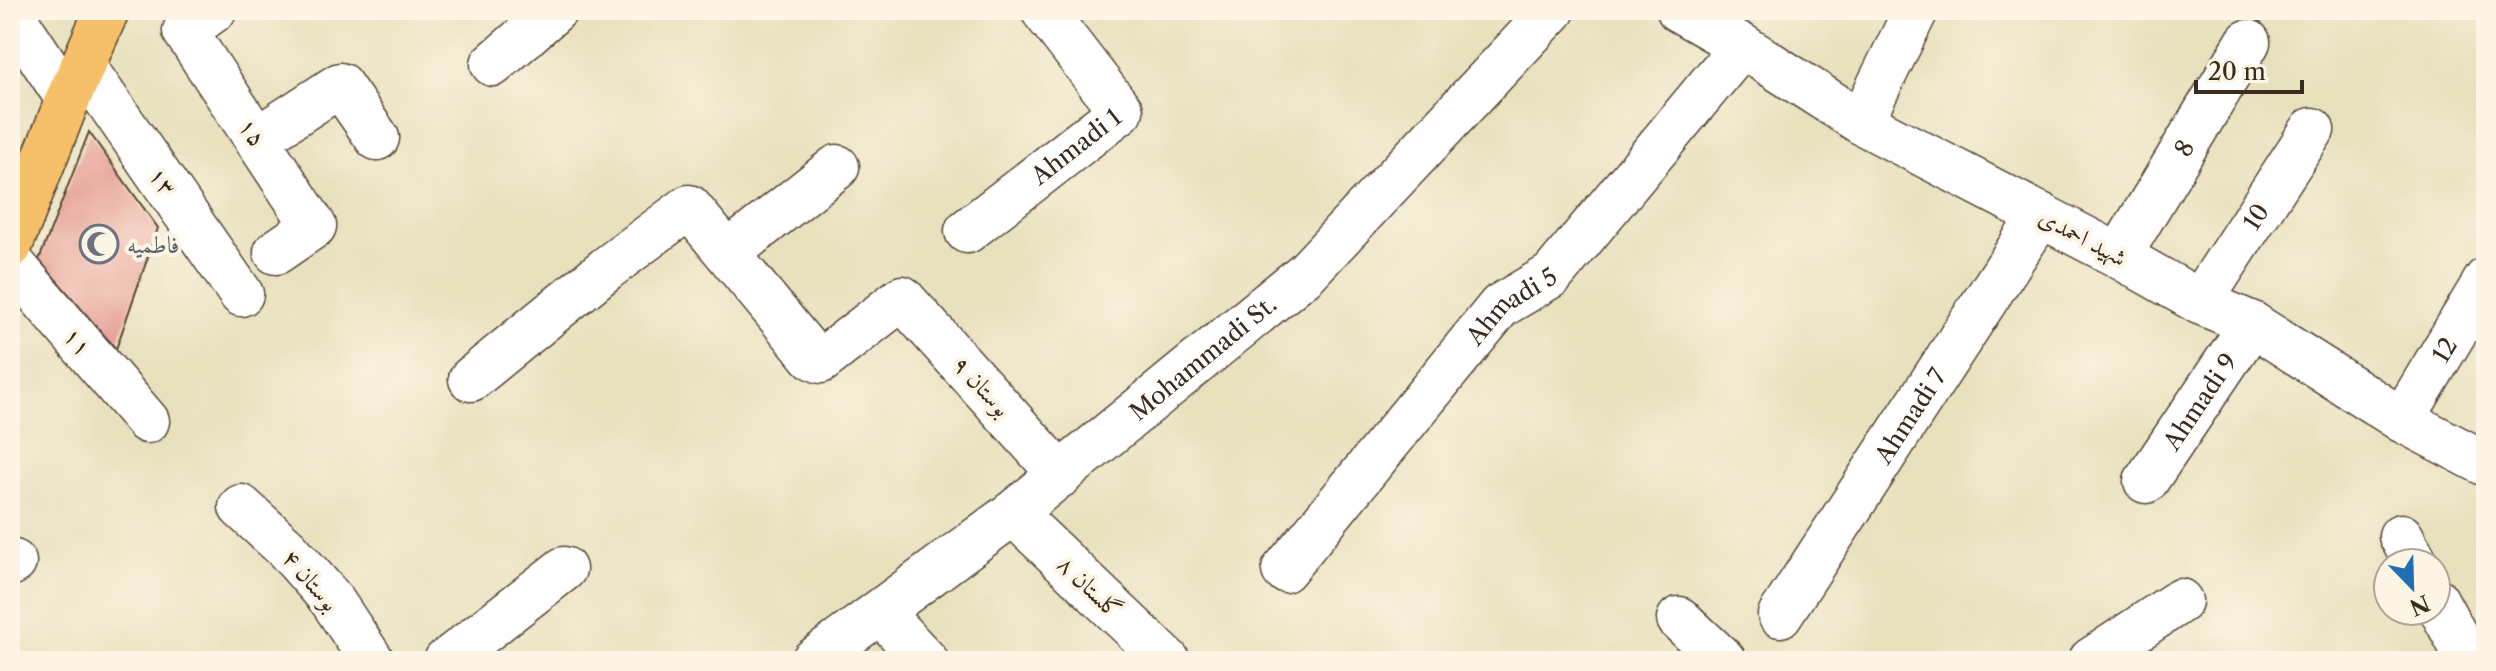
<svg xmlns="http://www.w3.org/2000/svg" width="2496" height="671" viewBox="0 0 2496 671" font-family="'Libre Caslon Text',Amiri,serif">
<rect width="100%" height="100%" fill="#fcf5e5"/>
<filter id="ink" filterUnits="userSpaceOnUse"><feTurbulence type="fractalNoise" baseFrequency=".0125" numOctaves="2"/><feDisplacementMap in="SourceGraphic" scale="16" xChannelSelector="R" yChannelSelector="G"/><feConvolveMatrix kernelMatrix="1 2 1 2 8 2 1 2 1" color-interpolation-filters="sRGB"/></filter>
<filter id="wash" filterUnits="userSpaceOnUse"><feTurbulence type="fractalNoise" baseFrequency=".006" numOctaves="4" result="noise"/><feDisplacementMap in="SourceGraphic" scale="32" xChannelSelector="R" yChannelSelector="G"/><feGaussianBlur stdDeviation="1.8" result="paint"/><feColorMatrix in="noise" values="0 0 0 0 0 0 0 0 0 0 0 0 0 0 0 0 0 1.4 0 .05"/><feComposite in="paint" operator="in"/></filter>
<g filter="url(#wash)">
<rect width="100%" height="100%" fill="#e8e1bd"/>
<g id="blocks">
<path fill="#e4948c" d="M89,132l69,96 -42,121 -77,-89z"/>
</g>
</g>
<g filter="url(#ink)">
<use href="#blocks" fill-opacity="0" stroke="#554536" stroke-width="2"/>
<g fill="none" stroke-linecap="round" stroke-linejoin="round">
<defs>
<g id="minor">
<path d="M214,10l-29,21 129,195 -38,26"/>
<path d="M1679,10l63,36 119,76 258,134 81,46 52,22 150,96 84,44"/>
<path d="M10,11l58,88"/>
<path d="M493,64l62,-54"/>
<path d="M84,67l157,227"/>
<path d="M1861,122l55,-112"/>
<path d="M257,139l83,-54 37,53"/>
<path id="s1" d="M967,231l154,-120 -78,-101"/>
<path d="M728,253l109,-86"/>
<path id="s2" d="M2119,256l129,-214"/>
<path d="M10,261l137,160"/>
<path id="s3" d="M2200,302l112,-172"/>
<path d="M471,379l135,-110 83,-62 124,150 8,4 81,-63 159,177"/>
<path id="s4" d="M2402,420l84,-140"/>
<path id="s5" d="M2146,481l106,-157"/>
<path d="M241,507l46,42 44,50 41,62"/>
<path d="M1013,513l155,148"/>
<path d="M2401,536l15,27"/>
<path d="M10,564l4,-2"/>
<path id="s6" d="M1284,570l216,-264 52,-31 190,-229"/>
<path d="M2436,600l33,61"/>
<path d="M880,612l46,49"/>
<path id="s7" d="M1780,615l261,-400"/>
<path d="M1679,619l45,42"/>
<path d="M446,661l118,-92"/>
<path id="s8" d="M813,661l200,-148 293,-240 247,-263"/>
<path d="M2093,661l-2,-1 89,-59"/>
</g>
<path id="major" d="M10,246l58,-147 39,-89"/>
</defs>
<use href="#minor" stroke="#554536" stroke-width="47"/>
<use href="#major" stroke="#554536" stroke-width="47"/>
<use href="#minor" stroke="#fff" stroke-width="44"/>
<use href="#major" stroke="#f6c06b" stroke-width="44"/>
</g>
</g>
<defs>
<symbol id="mosque-ring" viewBox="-11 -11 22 22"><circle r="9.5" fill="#fcf5e5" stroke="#6b7280" stroke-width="1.5"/><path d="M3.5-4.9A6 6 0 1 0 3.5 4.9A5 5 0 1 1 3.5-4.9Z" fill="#6b7280"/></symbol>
</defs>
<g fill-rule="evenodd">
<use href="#mosque-ring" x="77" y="222" width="44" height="44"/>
</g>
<g text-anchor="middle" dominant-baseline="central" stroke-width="8" stroke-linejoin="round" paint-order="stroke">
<g font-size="24" fill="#3b2a1e" stroke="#fcf5e5">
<text transform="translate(253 132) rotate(56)">۱۵</text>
<text stroke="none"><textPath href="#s1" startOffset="138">Ahmadi 1</textPath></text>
<text stroke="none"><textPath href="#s2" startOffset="126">8</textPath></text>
<text transform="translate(163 181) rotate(55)">۱۳</text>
<text stroke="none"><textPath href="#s3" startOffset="102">10</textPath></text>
<text transform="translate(2083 237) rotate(28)">شهید احمدی</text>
<text stroke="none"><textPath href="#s6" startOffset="350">Ahmadi 5</textPath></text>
<text transform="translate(78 341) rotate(50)">۱۱</text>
<text stroke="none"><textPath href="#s4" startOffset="82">12</textPath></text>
<text stroke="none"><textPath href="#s8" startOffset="494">Mohammadi St.</textPath></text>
<text transform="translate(982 386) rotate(48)">بوستان ۹</text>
<text stroke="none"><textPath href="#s5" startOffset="96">Ahmadi 9</textPath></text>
<text stroke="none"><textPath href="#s7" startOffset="238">Ahmadi 7</textPath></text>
<text transform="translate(311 580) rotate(50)">بوستان ۴</text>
<text transform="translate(1090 587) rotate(44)">گلستان ۸</text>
</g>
<g font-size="24" fill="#5b616d" stroke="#fcf5e5" text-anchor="start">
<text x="127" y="244">فاطمیه</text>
</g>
</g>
<rect width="2496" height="671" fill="none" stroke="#fcf5e5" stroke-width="40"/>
<g transform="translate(2412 587) rotate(157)"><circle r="38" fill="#fcf5e5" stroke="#afa495" stroke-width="2"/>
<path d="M0-6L14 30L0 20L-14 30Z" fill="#1f6fb2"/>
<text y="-12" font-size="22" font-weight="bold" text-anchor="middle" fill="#3b2a1e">N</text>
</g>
<path d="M2196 80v12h106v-12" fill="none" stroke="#3b2a1e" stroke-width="4"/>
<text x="2208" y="80" font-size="24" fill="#3b2a1e" stroke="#fcf5e5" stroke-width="6" paint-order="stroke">20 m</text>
</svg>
